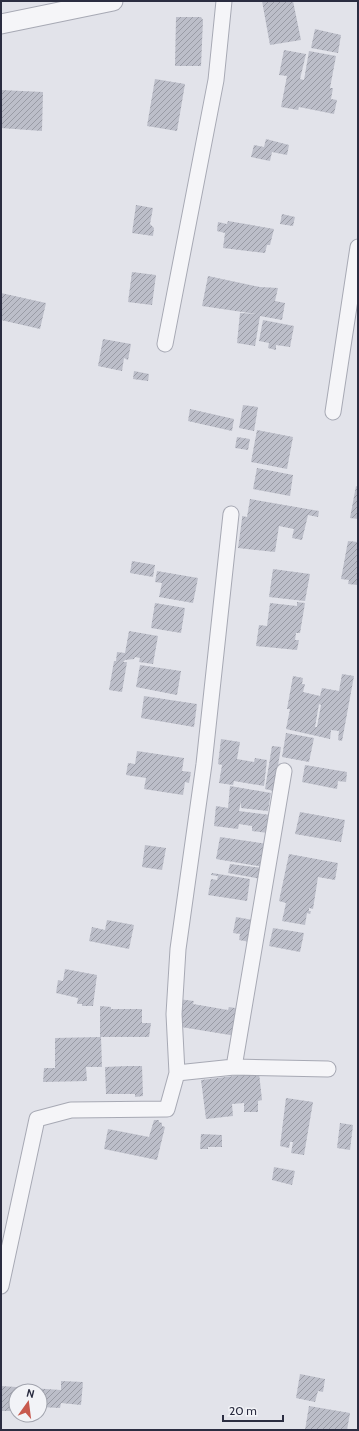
<svg xmlns="http://www.w3.org/2000/svg" width="359" height="1431" viewBox="0 0 359 1431" font-family="Cabin,sans-serif">
<defs>
<pattern id="building-hatch" width="6" height="6" patternUnits="userSpaceOnUse"><rect width="6" height="6" fill="#bcbec9"/><path d="M-1 1l2-2M0 6l6-6M5 7l2-2" fill="none" stroke="#999ba5"/></pattern>
</defs>
<rect width="100%" height="100%" fill="#e2e3ea"/>
<path fill="url(#building-hatch)" fill-rule="evenodd" d="M262,1h31l8,39 -31,5z
M176,17h25l2,3 -2,46h-26z
M315,29l26,6 -3,18 -27,-5z
M284,50l22,4 -6,25 4,1 5,-29 27,5 -6,32h3l-2,11 6,1 -3,14 -35,-7 -1,3 -17,-3 6,-31 -8,-1z
M155,79l30,5 -8,47 -30,-5z
M1,90l42,2 -1,39 -41,-3z
M266,139l23,6 -2,10 -15,-3 -2,9 -19,-4 3,-12 10,2z
M136,205l17,3 -3,16 4,4 -1,8 -21,-3z
M282,214l13,3 -2,9 -13,-2z
M228,221l46,8 -4,16h-3l-2,8 -42,-5 2,-15 -8,-2 1,-9 9,2z
M132,272l24,3 -4,30 -24,-3z
M208,276l52,11 18,1 -3,13 10,2 -3,17 -22,-4 -5,30 -18,-3 3,-30 16,1 -54,-8z
M1,293l45,10 -6,26 -39,-9z
M263,320l31,6 -4,21 -14,-2v5l-8,-2 1,-5 -10,-2z
M103,339l28,5 -3,16 -4,-2 -2,13 -24,-5z
M134,371l15,3 -1,7 -15,-2z
M243,405l15,2 -4,24 -15,-3z
M190,409l44,10 -2,12 -44,-10z
M257,430l36,7 -6,32 -36,-7z
M237,437l13,2 -2,11 -13,-2z
M257,468l36,7 -3,21 -37,-7z
M356,486l2,1v32l-8,-1z
M250,499l69,12 -1,6 -10,-2 -6,25 -10,-2 2,-9 -15,-3 -4,26 -37,-4 4,-29v-3l5,1z
M348,541l10,1v43l-10,-1 1,-4 -8,-1z
M132,561l23,4 -2,12 -23,-4z
M273,569l37,5 -5,27 -36,-4z
M157,571l41,7 -5,25 -34,-6 3,-14 -7,-1z
M297,602l8,1 -5,30h-4l-1,7h4l-2,10 -41,-4 3,-21 8,1 3,-23 27,3z
M155,603l30,5 -4,25 -30,-5z
M129,631l29,5 -5,28 -14,-2 1,-4 -5,-1 -1,2 -9,1 -2,2h4l-5,30 -13,-2 5,-29h2l1,-9 8,1z
M140,665l41,6 -4,24 -41,-8z
M342,674l12,2 -12,65 -4,-1 1,-9 -8,-1 -1,9 -44,-10 4,-20h-3l6,-33 10,2 -1,6h3l-2,8 17,4 2,-8 17,3zM319,704l2,1 -4,22h-2z
M144,696l53,8 -3,23 -53,-9z
M286,733l28,5 -5,24 -27,-5z
M221,739l19,3 -3,17 17,3 1,-4 12,2 -3,26 -30,-5 -1,4 -14,-2 3,-18 -4,-1z
M272,746l9,1 -7,44 -9,-2z
M137,751l47,7 -2,13 9,1 -2,11 -4,-1 -2,13 -39,-6 2,-11 -20,-3 2,-12 7,1z
M305,765l42,7 -1,10 -8,-1 -1,8 -35,-7z
M230,786l41,7 -3,18 -27,-3v-7l-2,10 32,4 -3,18 -16,-2v-5l-13,-2 -1,5 -24,-3 2,-20 12,2z
M300,812l45,8 -4,22 -46,-8z
M220,837l47,7 -3,23 -48,-8z
M145,845l21,3 -4,22 -20,-3z
M289,854l49,9 -3,17 -17,-3 -5,32 -4,-1v3h2l-1,3 -3,-1 -2,12 -23,-4 4,-18 -7,-2z
M230,864l33,4 -2,11 -33,-6z
M212,873l38,6 -3,22 -39,-6 3,-16 6,1 1,-4 -7,-1z
M236,917l17,3 -3,22 -11,-2 1,-6 -7,-1z
M107,920l27,5 -5,24 -40,-8 3,-14 13,3z
M273,928l31,5 -4,19 -31,-6z
M65,969l32,6 -4,31h-11v-2h-5l1,-6 -22,-5 2,-13 5,1z
M178,999l16,2 -1,3 35,6 1,-3 12,2 -5,27 -61,-10z
M100,1006l11,1v2h31v14h9l-2,14h-49z
M101,1037l1,30h-16l1,14 -44,1 1,-14h11v-30z
M128,1066h14l1,30 -8,1v-3h-29l-1,-27z
M259,1073l3,27 -4,1v11h-14v-9l-12,1 1,12 -27,3 -5,-39z
M286,1098l27,4 -9,53 -13,-2 2,-11h-3l-1,6 -9,-2z
M154,1120h5v2l3,1v3l3,1 -8,33 -53,-11 4,-20 41,8z
M340,1123l13,2 -3,25 -13,-2z
M201,1134l21,1v12h-14v2h-8z
M274,1167l21,4 -3,14 -20,-5z
M300,1374l25,5 -2,13 -5,-1 -3,11 -19,-4z
M61,1381l22,1 -2,23 -20,-2 -1,5 -20,-1v-16h-24l-1,20h-14v-25l60,4z
M309,1406l41,7 -3,17h-42z"/>
<g fill="none" stroke-linecap="round" stroke-linejoin="round">
<defs>
<path id="minor" d="M165,344l51,-264 8,-79
M333,412l25,-165
M234,1067l50,-296
M177,1073l57,-6 94,2
M1,1286l36,-167 34,-9 96,-1 10,-36 -3,-59 4,-65 26,-185 27,-250"/>
<path id="tertiary" d="M1,24l112,-23"/>
</defs>
<use href="#minor" stroke="#a7a9b4" stroke-width="17"/>
<use href="#tertiary" stroke="#a7a9b4" stroke-width="21"/>
<use href="#minor" stroke="#f5f5f8" stroke-width="15"/>
<use href="#tertiary" stroke="#f5f5f8" stroke-width="19"/>
</g>
<rect width="359" height="1431" fill="none" stroke="#2b2d41" stroke-width="4"/>
<g transform="translate(28 1403) rotate(14)"><circle r="19" fill="#f2f3f7" stroke="#a2a4ae"/>
<path d="M0-3L7 15L0 10L-7 15Z" fill="#c85a4e"/>
<text y="-6" font-size="11" font-weight="bold" text-anchor="middle" fill="#2b2d41">N</text>
</g>
<path d="M223 1415v6h60v-6" fill="none" stroke="#2b2d41" stroke-width="2"/>
<text x="229" y="1415" font-size="12" fill="#2b2d41" stroke="#f2f3f7" stroke-width="3" paint-order="stroke">20 m</text>
</svg>
